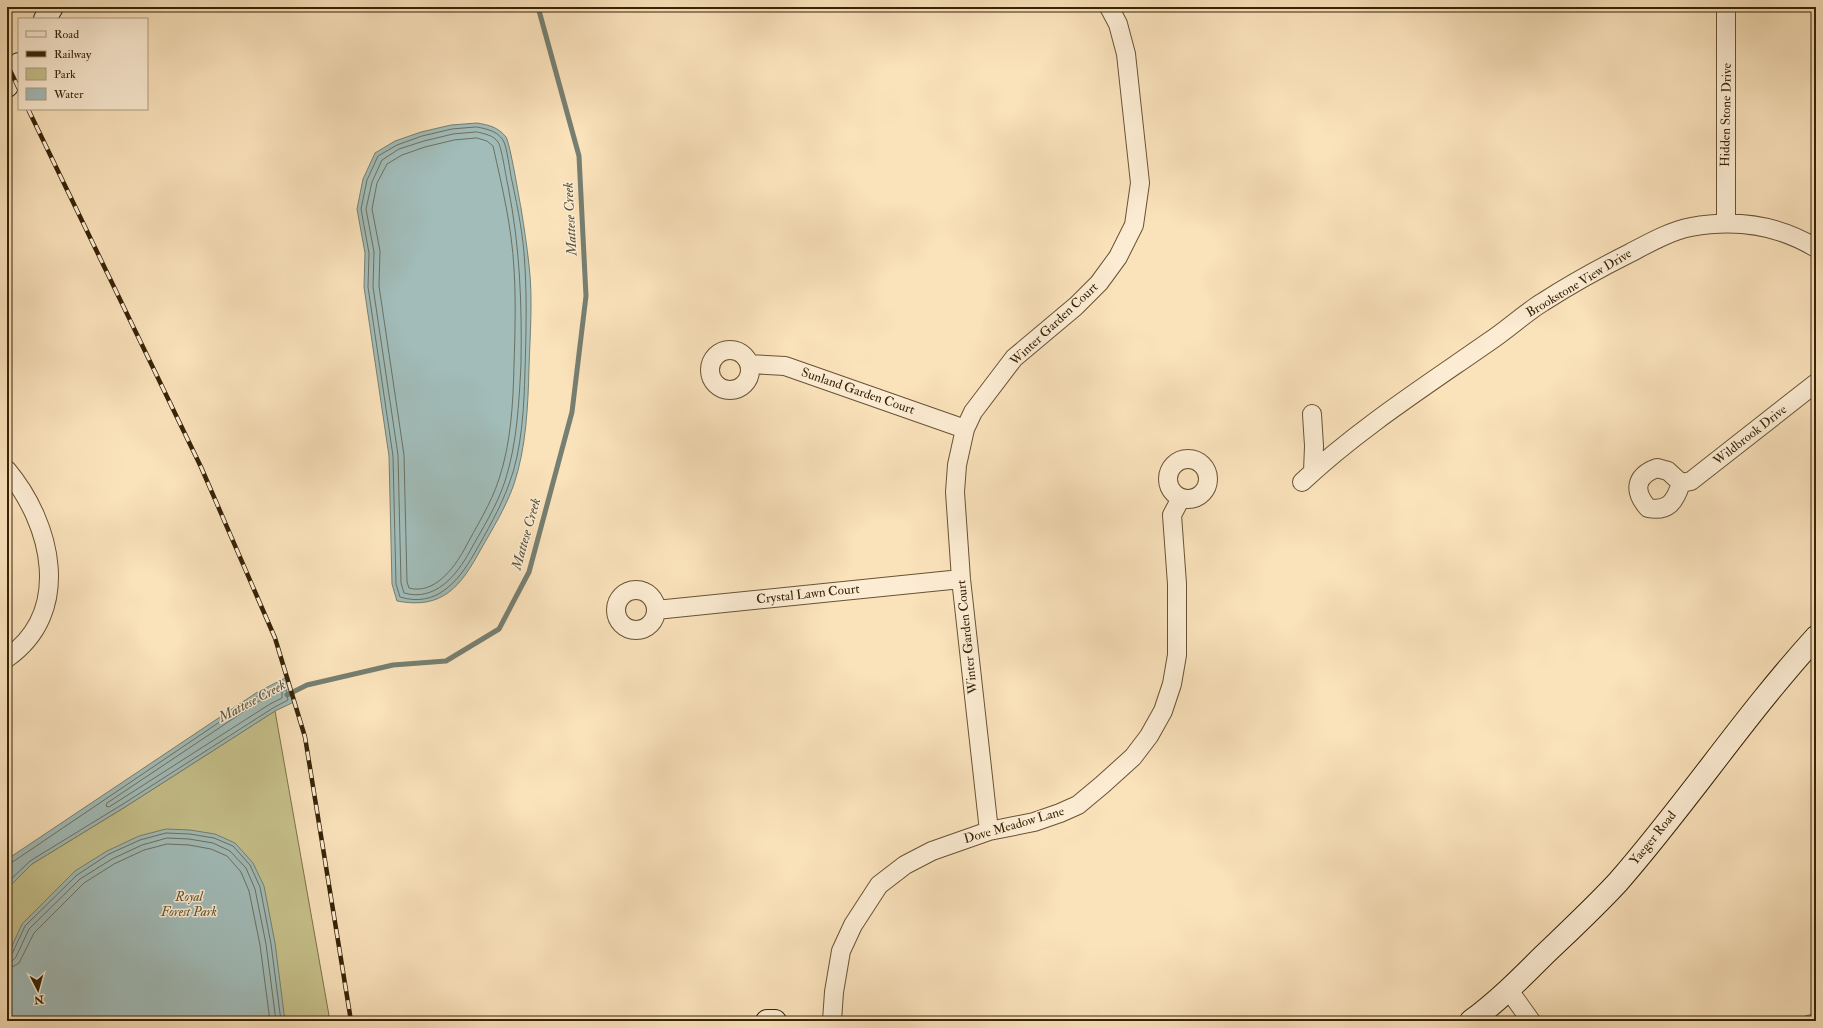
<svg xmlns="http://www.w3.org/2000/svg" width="1823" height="1028" viewBox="0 0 1823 1028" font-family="'IM FELL Double Pica',serif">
<rect width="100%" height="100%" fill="#fae2bb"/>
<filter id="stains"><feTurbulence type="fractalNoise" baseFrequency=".005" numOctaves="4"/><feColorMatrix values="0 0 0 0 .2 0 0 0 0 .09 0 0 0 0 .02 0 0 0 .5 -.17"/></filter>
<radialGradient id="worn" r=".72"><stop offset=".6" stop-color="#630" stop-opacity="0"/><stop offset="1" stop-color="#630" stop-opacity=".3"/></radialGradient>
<path fill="#c6c18b" stroke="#7e7248" d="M275,711l55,310h-323v-136l25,-21 93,-57z
M1816,1013v8h-27z"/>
<path fill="#a1bcb9" stroke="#767f71" d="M477,123c12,2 21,4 29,14 4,6 13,61 15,71 3,19 6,38 8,57 4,34 1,69 0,103 -1,39 -3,80 -15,116 -8,23 -21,44 -33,65 -20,37 -38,61 -84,52l-5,-17 -3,-128 -25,-169 1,-34 -8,-44 6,-30 12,-26 20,-12 26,-9 30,-7z
M287,677l7,25 -19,9 -150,96 -93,57 -25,25v-28l5,-5 244,-163z
M166,829l24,1 25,4 20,9 18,20 11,23 11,57 10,78h-278v-64l15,-33 53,-53 32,-20 32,-15z"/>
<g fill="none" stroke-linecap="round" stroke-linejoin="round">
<path stroke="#6c7060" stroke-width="1" d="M477,127c10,2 20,4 26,13 4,6 7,33 9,41 6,28 12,58 13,87 2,34 1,69 0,103 -1,35 -3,80 -16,113 -9,25 -22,47 -35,70 -16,28 -38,54 -74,43l-4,-13 -3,-128 -25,-169 1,-34 -8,-44 6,-29 11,-24 19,-11 25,-9 30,-7z
M477,132c8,2 16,3 21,10 4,6 8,36 10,44 12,61 14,117 13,178 -2,39 -4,80 -16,117 -8,25 -23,48 -35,70 -13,24 -35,51 -66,42l-3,-10 -3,-128 -25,-168 1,-35 -8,-43 6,-27 10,-22 17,-11 25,-8 29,-7z
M477,138l10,3 6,5c9,40 19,82 21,123 2,32 1,64 0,97 -1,38 -3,77 -15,113 -8,25 -23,48 -35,71 -10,18 -30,45 -55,38l-2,-6 -3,-127 -25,-169 1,-35 -8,-42 5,-26 10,-19 15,-9 23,-8 29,-7z
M279,691l3,1v6l-12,6 -150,96 -11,7 -3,-1 1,-3 154,-103z
M7,863h4l247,-167 25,-12 2,1 3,15 -15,8 -150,96 -93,57 -23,22
M7,956l5,-2 13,-28 52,-51 32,-21 31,-14 26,-7 24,1 24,4 19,8 17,19 10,22 11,57 10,77
M7,961h5l4,-4 13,-28 51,-50 32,-20 30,-14 25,-7 22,1 24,4 17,8 16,17 9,21 11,55 10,77
M7,967l7,-1 5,-3 15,-30 50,-50 30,-19 30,-14 23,-6 22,1 22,4 16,7 14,16 8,19 11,54 10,76"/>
<path stroke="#767f71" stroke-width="5" d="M287,695l20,-10 86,-20 53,-4 53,-32 30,-57 43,-160 14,-116 -7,-140 -41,-149"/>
<defs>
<path id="street" d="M1726,7v216
M710 370a20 20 0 1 1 40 0a20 20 0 1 1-40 0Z
M749,364l36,2 180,63
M1312,414l2,32 -1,26
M1168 479a20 20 0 1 1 40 0a20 20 0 1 1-40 0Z
M1657,468l11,3 13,12c-6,19 -13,29 -33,25 -15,-17 -13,-32 9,-40z
M7,470c45,54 66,142 0,188
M1302,482c55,-52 125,-97 188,-141 18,-12 35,-28 53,-39 28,-18 57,-34 87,-49 19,-10 40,-22 61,-26 44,-8 87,-2 125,21
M1681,483l10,-2 125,-98
M616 610a20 20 0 1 1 40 0a20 20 0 1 1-40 0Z
M656,610l305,-31
M989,831l-28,-252 -6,-87 2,-27 8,-36 8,-17 41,-54 62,-52 23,-23 19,-26 16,-32 6,-42 -14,-129 -8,-30 -9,-17
M1508,989l23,32
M832,1021l2,-29 7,-41 12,-26 26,-40 26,-20 27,-14 57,-20 45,-9 26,-9 18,-8 24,-20 31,-28 16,-21 14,-25 9,-27 5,-29v-71l-5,-69 9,-17"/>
<path id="secondary" d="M45,19l7,-12
M7,86l12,-22
M767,1021h8
M1471,1021c26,-19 49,-42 72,-65 25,-24 51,-48 75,-74 69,-79 127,-167 198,-245"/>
</defs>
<use href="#street" stroke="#675333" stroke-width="20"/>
<use href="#secondary" stroke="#362306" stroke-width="24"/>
<use href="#street" stroke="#fcecd3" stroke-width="18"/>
<use href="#secondary" stroke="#fcecd3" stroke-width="22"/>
<defs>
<path id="rail" d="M7,64l12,25
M28,109l173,358 74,171 30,99 46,284"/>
</defs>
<use href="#rail" stroke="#362306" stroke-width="4.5"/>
<use href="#rail" stroke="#fcecd3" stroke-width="3" stroke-dasharray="9" stroke-linecap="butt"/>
</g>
<g text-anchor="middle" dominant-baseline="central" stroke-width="3" stroke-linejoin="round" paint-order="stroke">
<g font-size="13" fill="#362306" stroke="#fcecd3">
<text transform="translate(1726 115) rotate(-89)">Hidden Stone Drive</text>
<text transform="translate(1579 283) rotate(-31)">Brookstone View Drive</text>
<text transform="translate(1054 324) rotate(-43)">Winter Garden Court</text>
<text transform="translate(858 391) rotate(19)">Sunland Garden Court</text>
<text transform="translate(1750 435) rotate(-38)">Wildbrook Drive</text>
<text transform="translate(808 594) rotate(-6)">Crystal Lawn Court</text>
<text transform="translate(967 637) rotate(-96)">Winter Garden Court</text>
<text transform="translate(1014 825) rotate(-16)">Dove Meadow Lane</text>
<text transform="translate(1653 838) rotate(-51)">Yaeger Road</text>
</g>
<g font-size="13" font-style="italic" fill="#61522e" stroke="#fcecd3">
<text x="189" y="897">Royal<tspan x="189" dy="15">Forest Park</tspan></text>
</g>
<g font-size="14" font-style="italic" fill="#56513c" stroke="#fcecd3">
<text transform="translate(570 219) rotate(-93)">Mattese Creek</text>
<text transform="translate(526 534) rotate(-74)">Mattese Creek</text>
<text transform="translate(252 701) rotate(-28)">Mattese Creek</text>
</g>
</g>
<rect width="1823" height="1028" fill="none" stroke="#fae2bb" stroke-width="24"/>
<rect x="8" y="8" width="1807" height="1012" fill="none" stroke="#362306" stroke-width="2"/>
<rect x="12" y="12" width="1799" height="1004" fill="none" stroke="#362306"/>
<rect x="18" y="18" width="130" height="92" fill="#fcecd3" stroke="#ad9c81"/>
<rect x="26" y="31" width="20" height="6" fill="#fcecd3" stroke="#ad9c81"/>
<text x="54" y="38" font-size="12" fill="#362306">Road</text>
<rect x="26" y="51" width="20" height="6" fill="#362306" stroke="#ad9c81"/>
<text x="54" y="58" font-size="12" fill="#362306">Railway</text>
<rect x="26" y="68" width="20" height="12" fill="#c6c18b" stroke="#ad9c81"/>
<text x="54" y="78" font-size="12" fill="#362306">Park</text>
<rect x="26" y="88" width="20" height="12" fill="#a1bcb9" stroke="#ad9c81"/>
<text x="54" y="98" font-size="12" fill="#362306">Water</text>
<g transform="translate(38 990) rotate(174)" stroke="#fcecd3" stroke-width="3" paint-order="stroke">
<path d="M0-3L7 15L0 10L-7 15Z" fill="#362306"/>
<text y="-6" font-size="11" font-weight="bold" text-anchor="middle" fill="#362306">N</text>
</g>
<rect width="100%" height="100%" filter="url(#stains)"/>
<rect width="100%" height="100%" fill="url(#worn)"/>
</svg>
